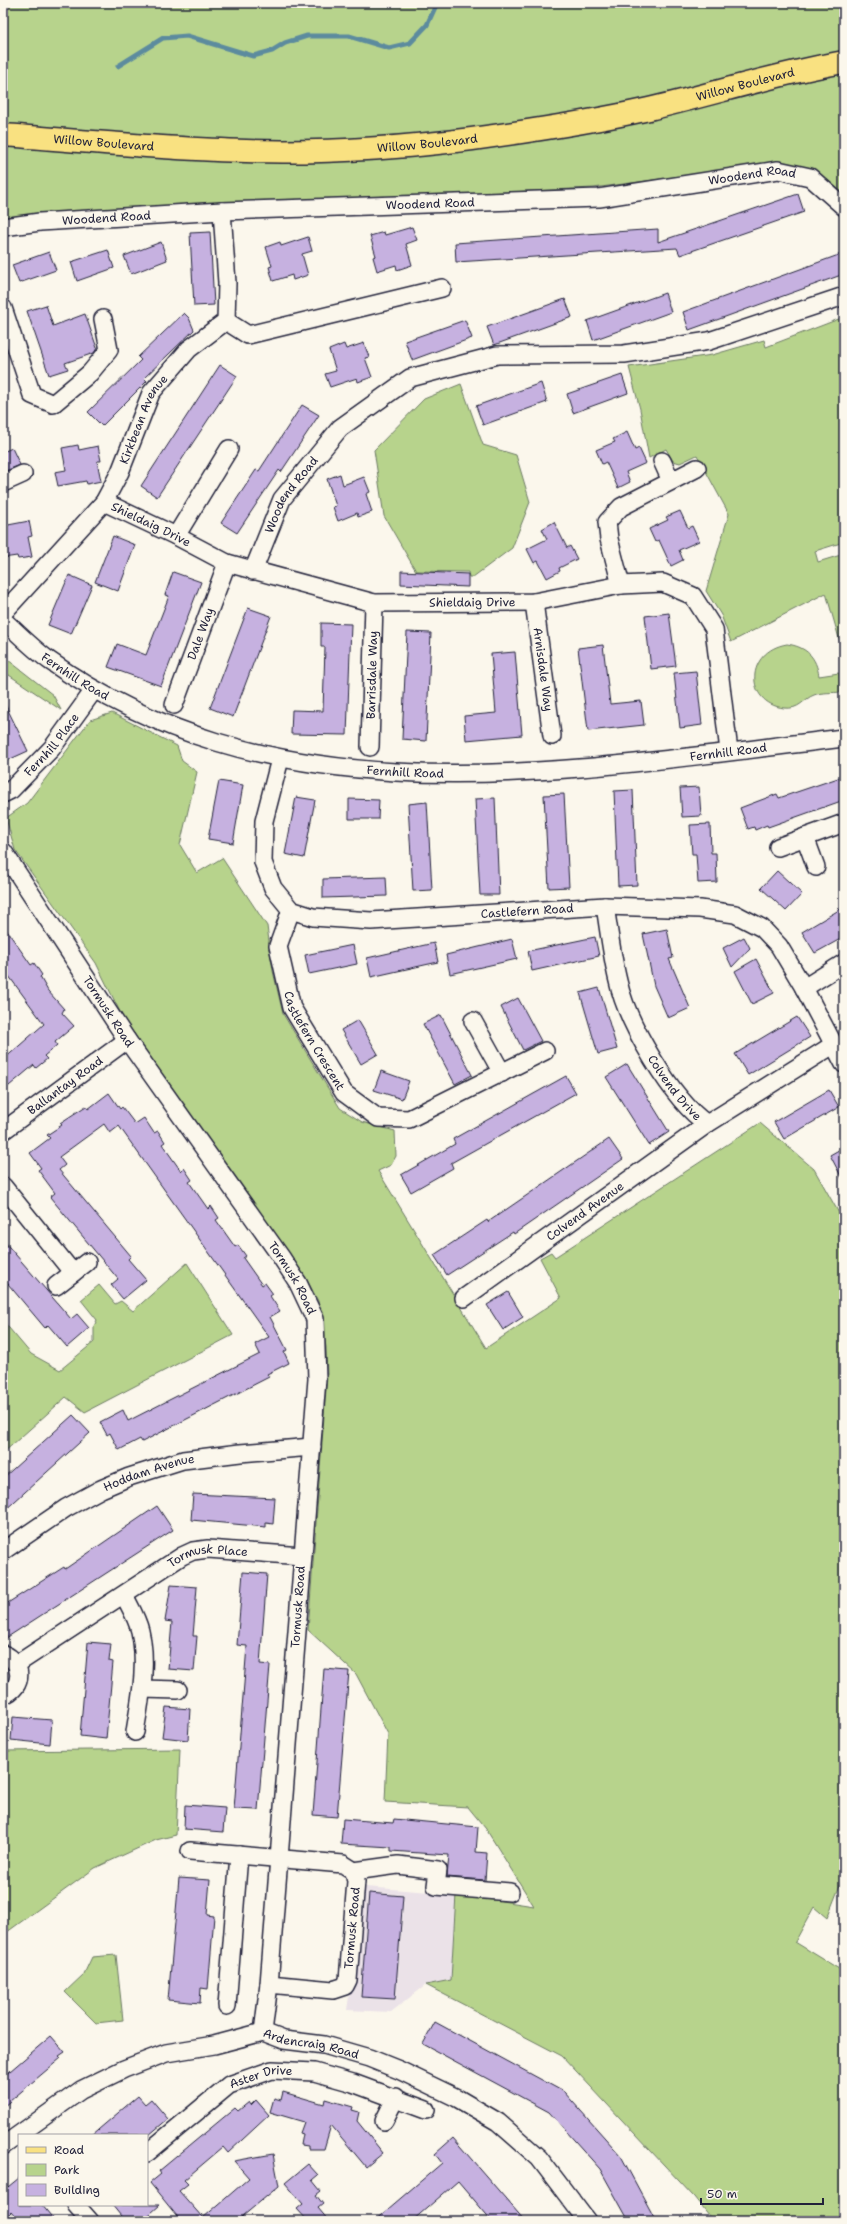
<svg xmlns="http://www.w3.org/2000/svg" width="847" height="2224" viewBox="0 0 847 2224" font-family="'Shantell Sans',sans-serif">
<rect width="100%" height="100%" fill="#fbf7ec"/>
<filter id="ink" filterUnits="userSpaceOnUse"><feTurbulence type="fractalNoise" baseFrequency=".025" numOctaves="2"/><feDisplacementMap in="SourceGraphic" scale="8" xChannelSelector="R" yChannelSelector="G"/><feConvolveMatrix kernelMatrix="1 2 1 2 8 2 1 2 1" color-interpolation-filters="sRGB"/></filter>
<g filter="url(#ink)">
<path fill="#ebe2e8" d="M365,1887l91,7 -5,86 -25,5 -35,27 -44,-2z"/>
<path fill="#b7d38c" stroke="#6c7a64" d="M3,3h841v191c-21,-18 -33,-27 -61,-31l-190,25 -249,12 -341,21z
M844,317v225l-29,9 3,11 26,-8v102l-18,-63 -95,49 -10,-27 -15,-24 23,-77 -32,-59 -17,8 -7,-2 -7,-12 -17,9 -9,-49 -11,-42 83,-12 52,-15 2,7z
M461,384l22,61 33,10 14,47 -18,46 -39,29h-4l-1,-5 -52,-1 -32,-55 -10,-66 50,-51z
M787,644c20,3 29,13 32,32l20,-3 2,19c-8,1 -20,0 -27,3 -11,4 -14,15 -30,13 -40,-5 -39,-57 3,-64z
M3,656l50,39 8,15 -58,-39z
M112,713l65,33 5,15 15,11 -17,73 17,28 25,-15 45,68 6,45 10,43 57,94 22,14 33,9 1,25 -5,9 -13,6 108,177 75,-50 -21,-40 11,-6 4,5 205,-134 54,46 30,53v653l-17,43 -13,-11 -19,35 49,30v249h-131l-19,-24 -132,-141 -136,-71 25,-5 5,-86 78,12 -48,-77 -18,-22 -83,-5 3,-68 -32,-60 -48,-44 19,-254 -1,-29 -8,-46 -12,-23 -183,-260 -27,-55 -81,-113 -9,-32 21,-15 63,-83z
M187,1263l46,72 -148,77 -19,-15 -63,56v-132l28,33 29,16 34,-28v-16l3,-6 -16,-20 18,-15 16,19 6,-3 12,10z
M180,1749l-4,86 -20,5 -61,28 -92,67v-184z
M116,1955l7,65 -27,3 -31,-31 19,-18 8,-17z"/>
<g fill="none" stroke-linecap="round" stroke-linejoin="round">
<path stroke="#5c8b9e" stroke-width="5" d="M118,66l45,-28 24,-2 66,20 19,-5 13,-8 22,-7h42l40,12 21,-5 17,-18 10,-22"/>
</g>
<path fill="#c6b1e0" stroke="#22223b" d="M798,194l6,18 -124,43 -3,-7 -221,14 -1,-19 203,-14v13z
M412,227l5,13 -11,4 6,21 -15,5 -1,-5 -19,6 -4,-14 3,-1 -6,-20 14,-4 1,3z
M210,232l4,73 -20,1 -4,-73z
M308,237l4,14 -10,3 6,21 -15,5 -1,-5 -19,6 -4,-14 3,-1 -6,-19 14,-5 1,4z
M161,242l6,18 -36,14 -7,-18z
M108,250l6,18 -37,13 -6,-19z
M49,252l7,18 -37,13 -7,-18z
M844,253v21l-155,56 -6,-18z
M665,293l6,19 -78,28 -6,-19z
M565,299l7,18 -78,28 -7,-18z
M46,305l7,21 32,-12 12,34 -3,5 -29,10 3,6 -19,6 -22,-64z
M184,313l5,5 5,12 -50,48 3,3 -45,45 -14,-14 53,-52 -3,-3z
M465,320l7,18 -60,22 -7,-19z
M364,343l5,14 -4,1 7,19 -14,5 -1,-4 -27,9 -5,-13 11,-3 -7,-21 15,-6 2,5z
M220,365l17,11 -80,121 -16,-11z
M622,375l6,18 -55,20 -6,-19z
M541,383l6,19 -64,23 -7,-19z
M302,405l17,10 -38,57 -2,-2 -42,63 -16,-10 35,-53 3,1z
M627,432l8,18 4,-2 7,15 -20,9 4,10 -12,6 -12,-26 -4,2 -6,-14 19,-8 -2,-3z
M78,445l1,5 19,-4 3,15h-4l4,20 -14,3 -1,-3 -28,5 -3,-14 11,-2 -4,-22z
M12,448l8,17 -17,7v-20z
M340,474l3,11 21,-8 6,15 -4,2 6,18 -14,5 -1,-4 -19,8 -5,-14 3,-1 -9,-27z
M680,511l8,17 4,-2 7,15 -20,9 4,10 -12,6 -12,-26 -4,2 -6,-13 19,-9 -2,-3z
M29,521l3,15 -4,1 4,20 -14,2 -1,-3 -14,2v-32z
M554,522l13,26 3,-2 7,13 -18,9 1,3 -13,7 -9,-17 -4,2 -7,-14 20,-10 -5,-10z
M113,536l22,9 -17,46 -23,-9z
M401,571l67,3v13l-67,-3z
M173,572l28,10 -40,104 -53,-19 9,-23 29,11 23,-59 -4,-1z
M69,575l23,10 -21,49 -23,-9z
M248,608l23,8 -38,101 -23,-9z
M669,613l7,53 -25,3 -6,-53z
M321,623l30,1 -4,111 -56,-1 1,-24 31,1 2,-64h-4z
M407,632l24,1 -5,108 -24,-2z
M603,645l7,59 31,-3 3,24 -56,6 -10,-83z
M515,652l7,83 -56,5 -2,-24 32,-3 -5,-59z
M696,671l6,54 -22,3 -6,-55z
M3,700l25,51 -22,10 -3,-7z
M844,776v24l-76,27 -1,-2 -12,5 -1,-3 -6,2 -8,-21 37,-14 2,4z
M219,781l24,4 -10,58 -25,-4z
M699,787l2,29 -19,1 -2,-29z
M633,790l4,95 -19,1 -4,-95z
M564,794l5,93 -20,1 -5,-93z
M296,797l19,3 -11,58 -19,-4z
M495,798l4,97h-19l-5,-96z
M349,799l30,1 -1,19h-29z
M427,802l5,88 -19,1 -5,-87z
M710,824l1,29h5l1,29 -19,1 -2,-29h-4l-2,-29z
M777,871l25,23 -16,17 -25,-23z
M386,877l1,19 -64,2v-19z
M844,907v30l-29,16 -13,-21z
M3,925l28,40 3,-2 8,12 -2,2 8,14 16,18 -2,4 12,13 -19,16 2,3 -13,11 3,3 -11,9 -2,-3 -31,26v-31l41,-36 -41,-56z
M667,929l6,29 -4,1 21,49 -22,10 -14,-32 -11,-52z
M595,937l4,19 -67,15 -4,-20z
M744,937l6,11 -18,19 -9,-19z
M512,939l5,20 -67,15 -4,-19z
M434,943l4,19 -67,15 -4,-19z
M353,945l4,19 -48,10 -4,-19z
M756,959l18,34 -22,11 -17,-33z
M599,988l18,61 -19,5 -18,-61z
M518,998l23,43 -18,9 -22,-43z
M441,1015l31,60 -17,9 -32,-60z
M797,1017l13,20 -62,38 -13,-21z
M358,1020l20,34 -17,10 -20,-34z
M627,1064l42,68 -20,13 -43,-68z
M381,1071l28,10 -7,18 -28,-9z
M566,1076l10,17 -125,70 2,5 -42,24 -10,-17 54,-31 -2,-5z
M829,1090l10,17 -55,32 -10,-17z
M109,1093l11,16 2,-2 13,17 9,-6 10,15 4,-2 7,11 -3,2 19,27 3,-3 8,12 -3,2 19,27 3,-3 8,12 -3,2 19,27 3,-2 8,11 -3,2 19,27 3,-2 8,11 -3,2 10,15 -10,6 17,33 -3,2 5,11 -22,11 2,3 -127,65 -2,-3 -21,11 -9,-17 -3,2 -7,-13 23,-12 5,11 45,-23 87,-44 -5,-10 14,-7 -150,-211 -9,7 -6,-9 -45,33 6,8 -6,5 72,86 -3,3 18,21 -23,19 -12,-14 7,-6 -68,-82 5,-4 -17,-23 3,-2 -11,-15 20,-15 -3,-3 15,-10 -2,-2 26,-17 2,3z
M609,1139l14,20 -109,75 -1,-2 -66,43 -13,-20 53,-35 1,2z
M844,1147v35l-14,-27z
M3,1240l68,79 6,-5 12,14 -22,19 -19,-22 -3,3 -42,-50z
M508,1292l15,25 -20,13 -16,-25z
M73,1415l17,18 -87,79v-34z
M193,1494l82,4 -2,26 -7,-1v4l-75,-7z
M157,1506l16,24 -170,110v-34l61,-39 1,2z
M243,1572l24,2 -7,90 10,1 -12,145 -24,-1 13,-163 -10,-1z
M171,1585l26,2 -4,49h4l-3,35 -26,-2 4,-47 -7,-1z
M88,1642l23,2 -2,17 4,1 -7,77 -26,-3z
M324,1669l25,2 -12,146 -24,-2z
M166,1707l24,2 -2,31 -26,-3z
M13,1717l39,3 -2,24 -39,-4z
M185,1805l40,3 -2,24 -39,-3z
M343,1819l50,4 1,-4 84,8 -2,25 11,1 -2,27 -38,-3 2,-22 -58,-4v-4l-50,-3z
M179,1878l31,2 -3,35 7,1 -6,73 -7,-1 -1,15 -32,-3z
M369,1893l34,3 -8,103 -34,-2z
M435,2022l129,70 57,64 35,65h-27l-29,-52 -51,-57 -126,-68z
M51,2036l14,16 -6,4 2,2 -58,49v-30z
M283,2092l41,12 1,-5 28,8 -1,3 7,2 -2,9 26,32 -17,14 -35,-42 -7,24h-16v-3l-7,-1 2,-11 -3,-1 4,-11 -34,-10 4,-14 7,2z
M138,2096l7,8 6,-5 17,20 -19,16h-57z
M256,2100l13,15 -41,38 -5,-6 -39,33 4,4 -9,7 24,27 46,-40 -15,-17 39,-7 6,32 -42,35h-56l-31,-38 11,-9 -2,-3 76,-63 3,3 11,-9 2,3z
M453,2138l72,83h-33l-34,-40 -46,40h-38l68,-58 -7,-9z
M308,2164l10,11 -6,5 9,11 -5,4 7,9 -5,4 11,13h-21l-11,-12 6,-5 -18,-21z
M19,2178v27h23l13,16h-36l-8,-9 -8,8v-29z
M112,2205h48l-18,16h-17z"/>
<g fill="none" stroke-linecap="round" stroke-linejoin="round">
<defs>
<g id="minor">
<path id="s1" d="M3,227l37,-5 182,-11 377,-13 179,-28 32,7 34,30"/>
<path d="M3,308l29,87 21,9 37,-31 19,-23 -6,-31"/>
<path d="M226,321l22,14 194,-47"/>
<path d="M662,461l9,20"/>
<path d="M3,483l20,-9"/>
<path id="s2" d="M104,502l72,34 51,27 147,40 160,-1 87,-17 42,-2 30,13 21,33 15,122"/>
<path d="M176,536l53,-87"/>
<path id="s3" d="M253,571l29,-72 58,-71 70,-50 87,-23 127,-1 85,-13 135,-45"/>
<path d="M621,585l-12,-46 -2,-17 14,-15 76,-39"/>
<path id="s4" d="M534,602l18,134"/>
<path id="s5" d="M3,613l101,-111 16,-30 31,-79 38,-44 37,-28 1,-38 -5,-72"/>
<path id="s6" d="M3,620c15,13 30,29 47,41 235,166 528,108 794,77"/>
<path id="s7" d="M174,705l53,-142"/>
<path id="s8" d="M370,747l4,-144"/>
<path id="s9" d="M280,759l-16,62 -1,41 10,26 18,22 22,7 58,4 234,-15 95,3 35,5 27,14 17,18 25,42 40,76"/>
<path id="s10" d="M3,794l8,-4 41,-42 42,-58"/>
<path d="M805,837l11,30"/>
<path d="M778,847l66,-24"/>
<path id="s11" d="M3,851l124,189 154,217 17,26 17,36 2,60 -48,605 -6,48"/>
<path id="s12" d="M605,906c4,25 7,51 13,75 9,42 54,119 89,143l126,-79"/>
<path id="s13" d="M291,910l-13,36 14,62 52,85 34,25 31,1 136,-68"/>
<path d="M804,988l40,-25"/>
<path d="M473,1021l29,52"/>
<path id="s14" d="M3,1131l124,-91"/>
<path d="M3,1186l70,87"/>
<path d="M56,1286l31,-24"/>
<path id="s15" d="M464,1298l243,-174"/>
<path id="s16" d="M3,1551l63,-43 35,-19 28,-12 54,-17 57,-7 72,-6"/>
<path d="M124,1595c6,12 13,23 16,36 8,33 0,69 -5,101"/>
<path d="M3,1654c20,7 22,34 0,41"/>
<path id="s17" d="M17,1664l165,-108 11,-5 15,-2 94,7"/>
<path d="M142,1689l36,1"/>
<path d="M190,1851l153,13 11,7 2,10 -8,99 -3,6 -12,4 -64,-6"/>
<path d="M354,1871l44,-6 40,5 -2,16 74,6"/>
<path d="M227,2006l12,-151"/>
<path d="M384,2121l12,-24"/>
<path id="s18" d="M3,2146l78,-56 43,-21 42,-16 48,-8 49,-13 21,8 40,5 45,13 30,12 58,28 41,24 41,36 48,63"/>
<path id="s19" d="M147,2153l82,-68 43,-15 42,2 39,11 73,27"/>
<path d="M76,2205l14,16"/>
</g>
<g id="major">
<path id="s20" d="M3,135c81,6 162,14 243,16 71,2 155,-3 226,-12 59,-8 118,-17 177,-30 65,-15 129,-36 195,-47"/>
</g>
</defs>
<use href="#minor" stroke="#22223b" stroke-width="20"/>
<use href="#major" stroke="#22223b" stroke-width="25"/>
<use href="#minor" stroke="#fbf7ec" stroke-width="17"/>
<use href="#major" stroke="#f9e181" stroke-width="22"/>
</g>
</g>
<g text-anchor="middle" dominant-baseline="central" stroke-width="3" stroke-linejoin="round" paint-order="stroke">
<g font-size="12" fill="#22223b" stroke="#fbf7ec">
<text stroke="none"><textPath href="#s20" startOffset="749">Willow Boulevard</textPath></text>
<text stroke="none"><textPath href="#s20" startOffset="101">Willow Boulevard</textPath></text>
<text stroke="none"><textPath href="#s20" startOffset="425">Willow Boulevard</textPath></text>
<text stroke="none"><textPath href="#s1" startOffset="752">Woodend Road</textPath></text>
<text stroke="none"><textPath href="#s1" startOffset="428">Woodend Road</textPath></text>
<text stroke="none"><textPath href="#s1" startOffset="104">Woodend Road</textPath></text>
<text stroke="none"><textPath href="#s5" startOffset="242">Kirkbean Avenue</textPath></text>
<text stroke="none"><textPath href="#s3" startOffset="86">Woodend Road</textPath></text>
<text stroke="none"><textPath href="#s2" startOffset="52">Shieldaig Drive</textPath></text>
<text stroke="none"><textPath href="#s2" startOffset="388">Shieldaig Drive</textPath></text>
<text stroke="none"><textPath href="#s7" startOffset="76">Dale Way</textPath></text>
<text stroke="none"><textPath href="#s4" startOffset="68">Arnisdale Way</textPath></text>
<text stroke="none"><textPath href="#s8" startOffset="72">Barrisdale Way</textPath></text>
<text stroke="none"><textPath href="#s6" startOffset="92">Fernhill Road</textPath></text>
<text stroke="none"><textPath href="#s10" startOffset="70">Fernhill Place</textPath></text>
<text stroke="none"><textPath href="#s6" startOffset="764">Fernhill Road</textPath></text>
<text stroke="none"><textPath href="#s6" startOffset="440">Fernhill Road</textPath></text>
<text stroke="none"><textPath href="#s9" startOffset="399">Castlefern Road</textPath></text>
<text stroke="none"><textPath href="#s11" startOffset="192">Tormusk Road</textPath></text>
<text stroke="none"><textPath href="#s13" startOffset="141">Castlefern Crescent</textPath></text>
<text stroke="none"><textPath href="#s14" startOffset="77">Ballantay Road</textPath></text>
<text stroke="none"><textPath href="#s12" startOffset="198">Colvend Drive</textPath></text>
<text stroke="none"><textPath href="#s15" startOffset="149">Colvend Avenue</textPath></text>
<text stroke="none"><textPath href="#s11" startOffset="516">Tormusk Road</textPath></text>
<text stroke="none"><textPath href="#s16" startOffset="167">Hoddam Avenue</textPath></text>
<text stroke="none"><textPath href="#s17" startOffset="223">Tormusk Place</textPath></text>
<text transform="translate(298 1607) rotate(-86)">Tormusk Road</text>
<text transform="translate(352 1928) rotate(-85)">Tormusk Road</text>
<text stroke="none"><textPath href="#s18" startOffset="338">Ardencraig Road</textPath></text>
<text stroke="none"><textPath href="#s19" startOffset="140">Aster Drive</textPath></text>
</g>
</g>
<rect width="847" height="2224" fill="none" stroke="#fbf7ec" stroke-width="16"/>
<rect x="8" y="8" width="831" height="2208" fill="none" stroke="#22223b" stroke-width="1.5" filter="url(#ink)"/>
<rect x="18" y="2134" width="130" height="72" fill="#fbf7ec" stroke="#a4a2a5"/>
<rect x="26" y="2147" width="20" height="6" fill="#f9e181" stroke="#a4a2a5"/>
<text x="54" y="2154" font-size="12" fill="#22223b">Road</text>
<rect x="26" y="2164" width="20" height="12" fill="#b7d38c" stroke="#a4a2a5"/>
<text x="54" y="2174" font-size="12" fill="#22223b">Park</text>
<rect x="26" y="2184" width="20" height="12" fill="#c6b1e0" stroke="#a4a2a5"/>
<text x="54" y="2194" font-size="12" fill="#22223b">Building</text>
<path d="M701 2198v6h122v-6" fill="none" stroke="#22223b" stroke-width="2"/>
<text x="707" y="2198" font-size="12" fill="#22223b" stroke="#fbf7ec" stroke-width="3" paint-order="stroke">50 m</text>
</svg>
